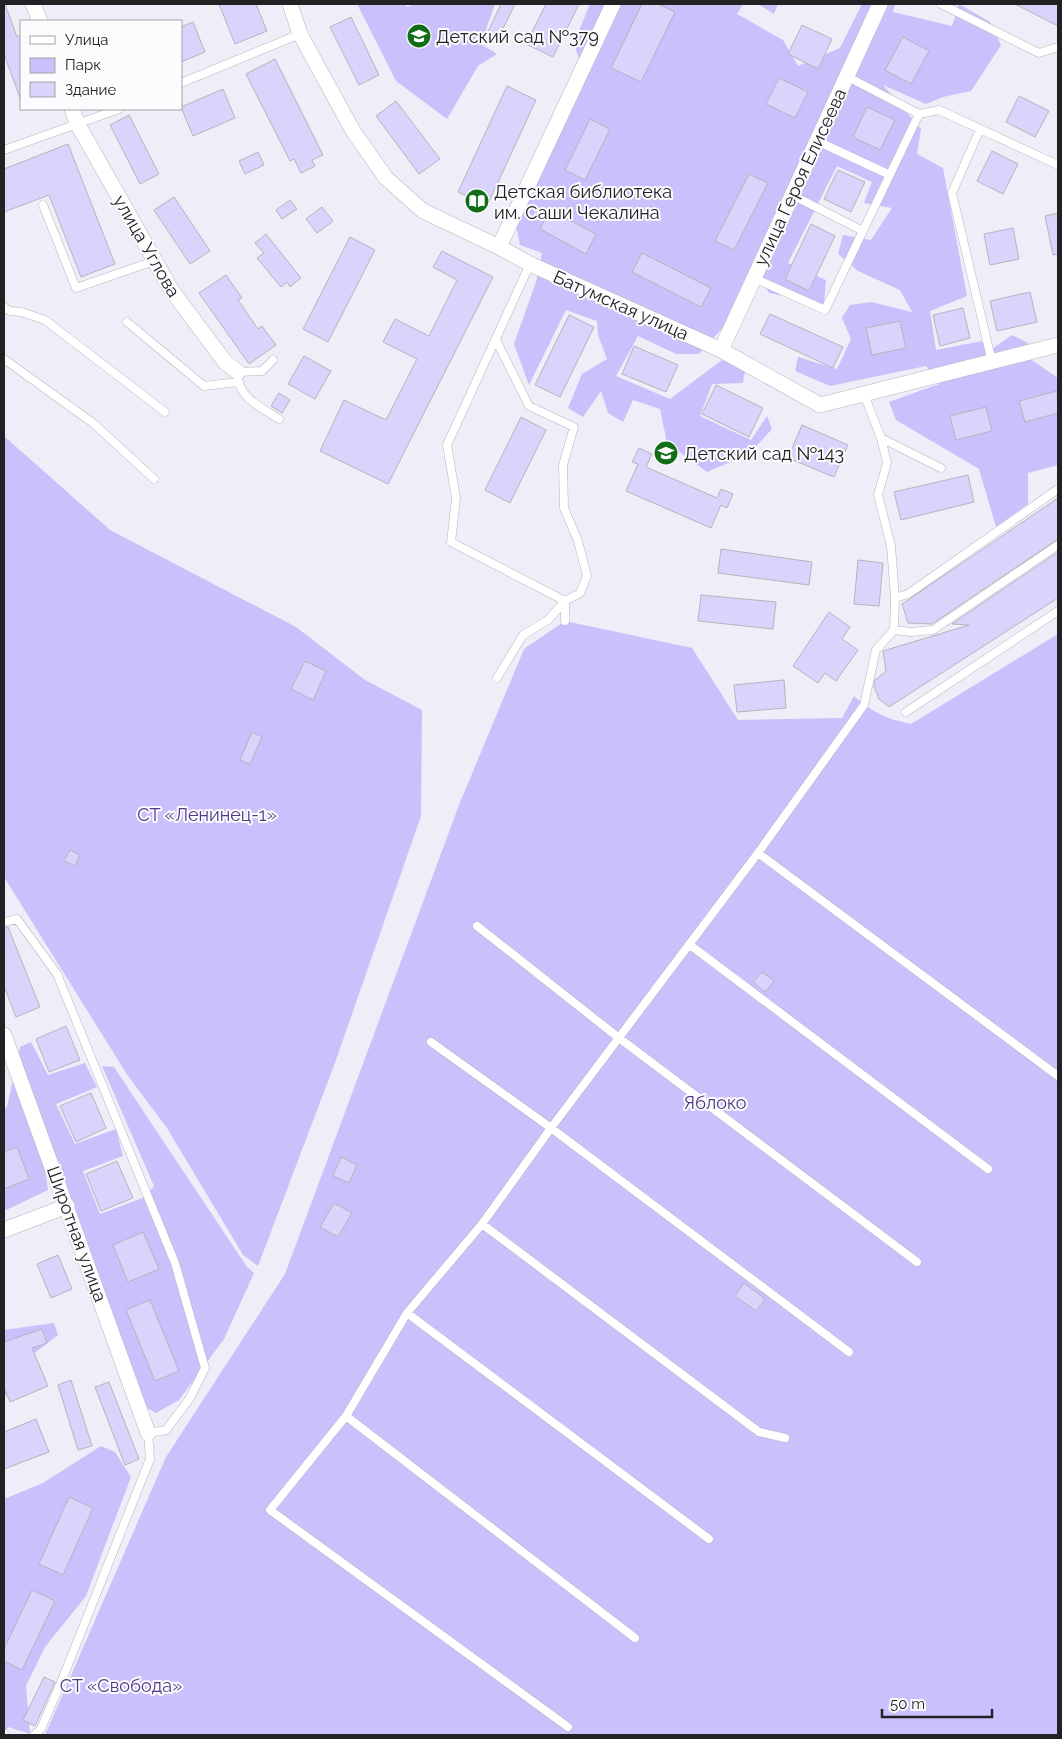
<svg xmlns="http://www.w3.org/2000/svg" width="1062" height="1739" viewBox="0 0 1062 1739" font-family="Raleway,sans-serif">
<rect width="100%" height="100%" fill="#efedf7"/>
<path fill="#cbbffc" d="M357,4h48l2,3 8,-3h80l-14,40 16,10 -19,12 -31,53 -51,-38z
M590,4h153l-6,10 46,26 15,26 42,-18 22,-44h33l-2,8 59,14 7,-22 31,18 11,23 -30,46 -28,6 -17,7 -43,-19 38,44 -4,25 26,14 24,128 -37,15 6,39 46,-9 4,12 26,-18 16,8 4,17 26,18v87l-30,8v31l-32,23 -17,-58 -83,-49 -7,-18 50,-18 -13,-18 -96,20 -35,-15 3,-14 39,12 14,-30 -9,-21 8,-13 21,-3 41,10 -12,-22 -42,-19 -20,-17 5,-19 28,5 21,-32 -28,-5 8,-21 -35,-16 -49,97 38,17 -2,24 -55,-11 -14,-26 -26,54 -30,33h-23l-38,-18 -22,40 54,23 52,-39 23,10 -2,13 -31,1 -12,32 51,24 16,-24 5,13 -23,25 -42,18 -40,-29 -7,-34 -27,-9 -10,22 -15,-9 -7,-22 -18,26 -15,-9 14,-34 25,-15 -9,-24 -1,-14 -31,-11 -37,75 -15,-41 22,-62 6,-29 -22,-8 -4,-20 69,-147 -11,-35z
M758,4h20l-4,10z
M4,436l106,94 186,97 69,53 57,30 -1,106 -85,244 -78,206 -15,-11 -76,-127 -39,-52 -124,-199z
M565,621l127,27 46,72 104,-2 12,-22c21,18 31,22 57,28l147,-90v1101h-1013l121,-278 119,-183 174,-469 65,-156z
M31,1042l17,33 37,-12 12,24 -41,17 19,40 41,-15 7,27 -40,15 17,43 45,-17 9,-11 -52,-120 12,1 133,200 7,6 -30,66 -45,61 -23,13 -12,-7 -72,-203 -13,-42 -14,10 3,19 -44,21v-102l3,-2 13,-60z
M54,1323l4,12 -43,33 -11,33v-71z
M101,1446l14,6 16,25 -45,119 -41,51 -19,39 4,48 -22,-7 -4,8v-236l39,-16z"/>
<path fill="#dad3fc" stroke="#b5b4bd" d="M4,4h1l12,33 4,-2v63h-1l-16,-44z
M219,4h37l11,27 -32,13z
M501,4h14l-19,39 -11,-5z
M546,4h33l-26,53 -27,-13z
M642,4h16l17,8 -34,70 -30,-14z
M1015,4h43v22z
M351,17l28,58 -20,10 -29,-58z
M193,22l12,30 -24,10v-35z
M802,25l30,14 -14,30 -30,-15z
M903,37l26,14 -18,33 -26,-14z
M275,59l48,96 -11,5 3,6 -14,7 -7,-14 -4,2 -44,-87z
M779,78l29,14 -13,26 -29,-14z
M507,86l29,14 -49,106 -29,-14z
M223,89l12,29 -42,18 -12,-29z
M1019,96l30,15 -14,26 -29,-15z
M396,101l44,58 -21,15 -43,-58z
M867,107l28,13 -15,30 -27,-13z
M129,115l30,59 -19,10 -30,-59z
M590,119l20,10 -25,51 -20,-10z
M68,144l47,120 -34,13 -32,-82 -45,17v-43z
M992,151l26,13 -15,30 -26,-13z
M258,152l6,13 -19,9 -6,-13z
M838,170l27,12 -14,30 -27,-13z
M749,174l19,9 -34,67 -19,-9z
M174,197l36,54 -20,13 -36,-54z
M290,200l7,9 -15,10 -6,-9z
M322,207l11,14 -16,12 -11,-14z
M550,210l46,24 -10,20 -46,-25z
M1058,213v41l-5,1 -8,-39z
M811,224l24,12 -26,55 -24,-12z
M1013,228l6,31 -29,6 -6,-31z
M266,234l35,44 -11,9 -3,-5 -6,5 -24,-29 7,-5 -9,-10z
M350,237l25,13 -47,92 -25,-13z
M442,251l51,26 -105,207 -68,-33 24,-51 42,20 31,-61 -34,-17 12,-23 34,17 28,-56 -24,-13z
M642,253l69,35 -10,19 -69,-35z
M226,275l16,23 -4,2 20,29 4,-3 14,19 -27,19 -50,-71z
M1030,292l7,30 -40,9 -7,-30z
M963,308l7,30 -30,8 -7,-31z
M770,314l73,33 -10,21 -73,-34z
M569,315l25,12 -34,70 -25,-12z
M900,321l6,27 -34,7 -6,-27z
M634,346l44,19 -12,27 -44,-18z
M304,356l27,15 -16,28 -27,-15z
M716,385l47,23 -14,29 -47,-23z
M1057,391l1,22 -33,9 -6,-21z
M279,393l11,7 -8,13 -11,-7z
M986,407l6,24 -36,9 -6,-24z
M521,417l25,13 -36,73 -25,-13z
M802,425l46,20 -14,32 -46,-19z
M639,448l13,6 -6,13 71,31 4,-9 12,5 -6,14 -6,-3 -10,23 -85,-37 12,-27 -6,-2z
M968,475l6,27 -73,18 -7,-28z
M1058,498v41l-126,85 -24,-1 -6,-19z
M721,549l91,13 -3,23 -91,-12z
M1058,552v46l-169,109 -10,-8 -5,-13 1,-6 11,-9 -3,-20 86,-26 -17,-1z
M858,560l25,3 -4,43 -25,-2z
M701,595l75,7 -3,27 -75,-8z
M829,612l21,15 -8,12 16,11 -22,31 -11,-8 -7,10 -25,-17z
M305,661l21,10 -13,29 -22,-11z
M784,680l2,28 -49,4 -3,-27z
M252,732l10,5 -12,27 -10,-4z
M70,850l10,5 -5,11 -11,-5z
M4,927h4l32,80 -24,10 -12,-31z
M762,972l12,9 -9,11 -12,-10z
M66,1026l14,34 -31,12 -13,-33z
M91,1093l15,35 -30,14 -16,-36z
M17,1147l12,32 -25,10v-37z
M341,1157l16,8 -8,18 -16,-7z
M117,1161l16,37 -32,13 -15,-37z
M334,1203l18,10 -14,24 -18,-10z
M143,1232l16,37 -31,13 -15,-37z
M58,1255l14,34 -21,9 -14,-34z
M744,1283l21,16 -9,12 -21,-15z
M150,1300l29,71 -24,10 -29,-71z
M42,1329l5,14 -15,5 16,38 -38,16 -6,-15v-45z
M71,1380l21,66 -14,4 -20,-65z
M109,1382l30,77 -14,6 -30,-78z
M36,1419l13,33 -45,17v-37z
M69,1497l24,11 -30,67 -24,-11z
M32,1590l23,11 -33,69 -18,-9v-12z
M44,1677l11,5 -20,44 -12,-6z"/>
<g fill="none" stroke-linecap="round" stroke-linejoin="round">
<defs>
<path id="service" d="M941,4l98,49 19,-6
M181,83l119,-49
M919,114l20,-4 119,55
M980,129l-28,64 40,169
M817,141l73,34
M4,150l115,-41
M792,195l71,36
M43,205l33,83 78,-27
M530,264l-83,181 9,53 -5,44 114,59
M754,278l71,32 94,-196 -73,-38
M4,307l6,4 11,1 24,8 120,92
M127,322l77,64 34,-4
M496,340l33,66 45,21 -11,38 1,43 14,33 9,35 -7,17 -15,8 -17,19 -25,15 -26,43
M4,359l89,64 61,56
M273,360l-11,11 -24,1c-2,25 23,35 41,47
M881,438l60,30
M895,598l13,-4 150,-105
M565,601v20
M894,630l17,2 22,-2 125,-85
M906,712l152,-101
M758,853l300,223
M4,922l13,-3 40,55 118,289 30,105 -15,30 -24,32 -18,3 2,26 -88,221 -21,49 -7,6
M477,926l142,112 298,224
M690,945l298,224
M431,1042l120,86 298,224
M482,1224l277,208 26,6
M407,1313l302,226
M346,1416l289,222
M568,1727l-298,-217 76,-94 61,-103 75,-89 69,-96 207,-275 106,-148 12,-55 18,-20 1,-32 -4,-52 -13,-51 9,-32 -6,-25 -17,-44
M4,1734v1"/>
<path id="minor" d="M33,4l7,17
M290,4l10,30 53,97 33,47 37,33 76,36 31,17 191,86 99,55 238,-60
M72,109l5,14 95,168 53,71 13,10
M499,247l114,-243
M721,350l159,-346
M4,1035l144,398
M4,1230l63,-24"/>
</defs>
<use href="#service" stroke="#b7b6bf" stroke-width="9"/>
<use href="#minor" stroke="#b7b6bf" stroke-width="16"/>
<use href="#service" stroke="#fff" stroke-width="8"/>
<use href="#minor" stroke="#fff" stroke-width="15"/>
</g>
<defs>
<symbol id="school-disc" viewBox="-11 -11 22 22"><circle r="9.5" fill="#116d18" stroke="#fcfbfd"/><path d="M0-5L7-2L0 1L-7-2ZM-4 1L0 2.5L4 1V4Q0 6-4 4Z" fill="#fff"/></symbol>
<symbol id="library-disc" viewBox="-11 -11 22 22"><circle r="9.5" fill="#116d18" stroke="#fcfbfd"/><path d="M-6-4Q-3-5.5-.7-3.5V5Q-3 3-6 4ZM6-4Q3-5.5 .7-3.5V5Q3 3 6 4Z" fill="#fff"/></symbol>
</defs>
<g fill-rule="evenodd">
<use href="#school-disc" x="405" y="22" width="28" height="28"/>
<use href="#library-disc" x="463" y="187" width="28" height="28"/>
<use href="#school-disc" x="652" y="439" width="28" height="28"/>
</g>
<g text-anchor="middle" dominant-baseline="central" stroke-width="4" stroke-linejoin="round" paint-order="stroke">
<g font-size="18" fill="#222225" stroke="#fcfbfd" text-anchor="start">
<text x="436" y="36">Детский сад №379</text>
<text x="494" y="191">Детская библиотека<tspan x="494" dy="21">им. Саши Чекалина</tspan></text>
<text x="684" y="453">Детский сад №143</text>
</g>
<g font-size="18" fill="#222225" stroke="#fcfbfd">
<text transform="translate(800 177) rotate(-65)">улица Героя Елисеева</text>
<text transform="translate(147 246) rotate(60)">улица Углова</text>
<text transform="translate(621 305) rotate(24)">Батумская улица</text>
<text transform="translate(77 1234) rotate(70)">Широтная улица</text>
</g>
<g font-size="18" fill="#503a87" stroke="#fcfbfd">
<text x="207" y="814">СТ «Ленинец-1»</text>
<text x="715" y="1102">Яблоко</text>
<text x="121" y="1685">СТ «Свобода»</text>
</g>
</g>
<rect width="1062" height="1739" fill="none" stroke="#222225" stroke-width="10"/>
<rect x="20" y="20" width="162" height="90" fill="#fcfbfd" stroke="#a5a4a7"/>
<rect x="30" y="36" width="25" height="8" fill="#ffffff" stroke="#a5a4a7"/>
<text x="65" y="45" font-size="15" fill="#222225">Улица</text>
<rect x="30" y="58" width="25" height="15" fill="#cbbffc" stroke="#a5a4a7"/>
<text x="65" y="70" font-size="15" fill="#222225">Парк</text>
<rect x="30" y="82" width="25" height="15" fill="#dad3fc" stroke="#a5a4a7"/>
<text x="65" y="95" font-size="15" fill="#222225">Здание</text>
<path d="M882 1709v8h110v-8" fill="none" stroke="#222225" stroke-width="2.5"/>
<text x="890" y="1709" font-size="15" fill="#222225" stroke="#fcfbfd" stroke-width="4" paint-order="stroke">50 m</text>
</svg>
